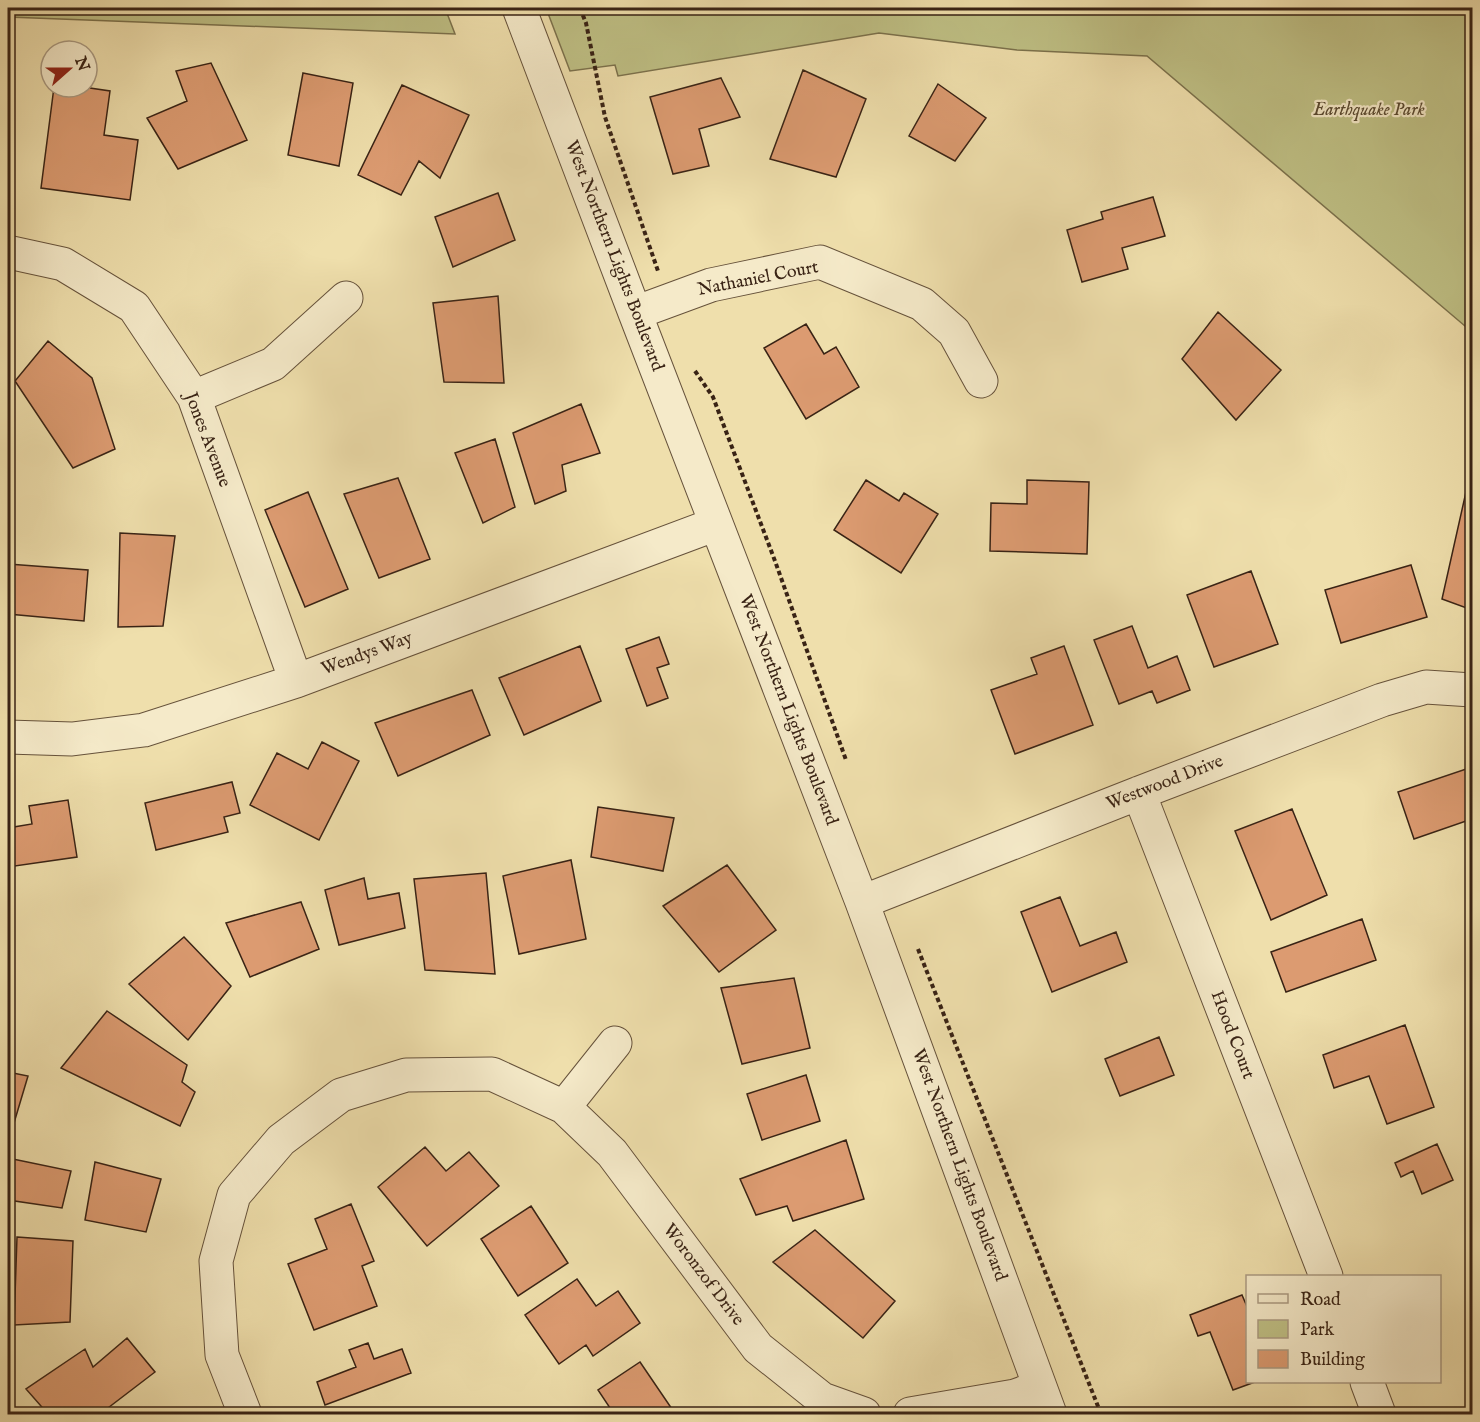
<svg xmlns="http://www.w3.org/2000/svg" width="1480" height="1422" viewBox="0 0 1480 1422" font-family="'IM FELL English',serif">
<rect width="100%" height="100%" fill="#efdfac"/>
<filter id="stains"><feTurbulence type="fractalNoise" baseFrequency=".00333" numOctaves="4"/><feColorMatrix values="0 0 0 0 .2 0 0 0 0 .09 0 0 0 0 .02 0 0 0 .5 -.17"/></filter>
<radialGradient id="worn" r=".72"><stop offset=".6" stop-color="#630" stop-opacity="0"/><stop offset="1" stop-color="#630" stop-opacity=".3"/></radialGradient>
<path fill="#bfc085" stroke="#7c724d" stroke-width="1.5" d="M8,8h437l10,26 -447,-17z
M546,8h926v324l-325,-276 -130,-6 -138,-17 -261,43 -3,-11 -45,6z"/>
<path fill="#dc9b71" stroke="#392315" stroke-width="1.5" d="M211,63l36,77 -69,29 -31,-51 40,-17 -11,-30z
M803,70l63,29 -30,78 -66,-18z
M303,73l50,10 -14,83 -51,-11z
M721,78l19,39 -41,12 10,37 -36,8 -23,-77z
M938,84l48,34 -31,43 -46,-25z
M402,85l67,30 -29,63 -21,-17 -18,34 -43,-20z
M54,87h29l27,4 -6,44 34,5 -8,60 -89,-12z
M498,193l17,47 -62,27 -18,-50z
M1153,197l12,39 -43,12 6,21 -46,13 -15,-52 36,-11 -2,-7z
M498,296l6,87 -60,-1 -11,-79z
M1218,312l63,58 -45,50 -54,-61z
M806,324l18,30 12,-7 23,40 -53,32 -42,-71z
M48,341l44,37 23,71 -42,19 -58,-87z
M581,404l19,49 -38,12 4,26 -31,13 -22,-71z
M495,439l20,68 -32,16 -28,-70z
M1470,474h2v136l-30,-11z
M398,478l32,81 -51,19 -35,-84z
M866,480l33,21 5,-8 34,21 -37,59 -67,-43z
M1027,480l62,2 -2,72 -97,-3 1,-48 36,1z
M308,492l40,97 -43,18 -40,-97z
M120,533l55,3 -12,90 -45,1z
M8,564l80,6 -4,51 -76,-7z
M1411,565l16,52 -86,26 -16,-53z
M1251,571l27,73 -64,23 -27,-72z
M1132,626l16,42 29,-12 13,34 -33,13 -5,-12 -33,13 -25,-64z
M659,637l10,27 -12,4 11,30 -21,8 -21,-57z
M580,646l21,55 -77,34 -25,-57z
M1064,646l29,79 -78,29 -24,-64 46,-16 -6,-16z
M472,690l18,45 -92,41 -23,-53z
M322,742l37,19 -40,79 -69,-35 27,-52 31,16z
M1472,767v52l-58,20 -16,-47z
M232,782l8,31 -16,4 4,15 -72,18 -11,-47z
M68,800l9,57 -69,10v-39l24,-4 -3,-18z
M598,807l76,11 -11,53 -72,-14z
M1292,809l35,86 -56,25 -36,-89z
M571,860l15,79 -67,15 -16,-78z
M727,865l49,65 -57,42 -56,-66z
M486,873l9,101 -70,-4 -11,-91z
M364,878l4,21 31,-6 6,35 -66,17 -14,-55z
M1060,897l20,49 36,-14 11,30 -75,30 -31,-80z
M301,902l18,47 -69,28 -24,-54z
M1362,919l14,41 -90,32 -15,-40z
M184,937l47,49 -43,54 -59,-56z
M794,978l16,70 -68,16 -21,-76z
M107,1011l80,54 -5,17 13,10 -15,34 -119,-58z
M1405,1025l29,82 -47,17 -18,-48 -35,12 -11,-33z
M1159,1037l15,38 -54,21 -15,-37z
M8,1072l20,4 -14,47h-6z
M806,1075l14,46 -58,19 -15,-46z
M846,1140l18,59 -71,22 -6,-15 -31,9 -16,-36z
M1437,1144l16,36 -31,14 -9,-23 -12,6 -6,-14z
M425,1147l21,24 23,-19 30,34 -72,60 -49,-59z
M8,1158l63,13 -9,37 -54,-8z
M95,1162l66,17 -15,53 -61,-12z
M351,1204l23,57 -12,5 15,40 -63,24 -26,-66 39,-15 -12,-30z
M531,1206l37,57 -50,33 -37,-57z
M815,1230l80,71 -32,37 -90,-76z
M17,1237l56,4 -3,81 -56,3z
M577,1279l19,27 22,-15 22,32 -47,33 -7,-11 -27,19 -34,-49z
M1242,1295l6,14v73h7l-22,8 -23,-58 -12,4 -8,-21z
M127,1338l28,34 -55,42h-52l-22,-25 59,-40 8,18z
M368,1343l6,16 28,-10 9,24 -86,32 -8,-23 39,-15 -7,-17z
M640,1362l34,50 -4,2h-56l-16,-24z"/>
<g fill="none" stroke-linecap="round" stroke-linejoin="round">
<defs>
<path id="minor" d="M519,8l116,305 227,589 188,512
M8,252l55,12 71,43 60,90 102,284
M635,313l76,-28 109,-23 102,42 32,28 27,49
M194,397l79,-33 73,-66
M8,737l64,2 72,-9 152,-49 420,-157
M1139,793l187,483
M862,902l277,-109 243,-93 44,-13 46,3
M564,1107l51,-64
M1367,1382l12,32
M245,1414l-23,-59 -6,-94 18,-66 47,-55 60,-45 65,-20 86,-1 72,33 48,46 146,195 64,51 42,15
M910,1414l105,-18 25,-9"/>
</defs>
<use href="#minor" stroke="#66523b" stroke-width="35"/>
<path stroke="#392315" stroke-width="4" stroke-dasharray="4.5 3" stroke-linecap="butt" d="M580,8l6,15 19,94 53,154
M695,371l18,26 62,164 71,199
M918,949l183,465"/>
<use href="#minor" stroke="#f5eac9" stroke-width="33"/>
</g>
<g text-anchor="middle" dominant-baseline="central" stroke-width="4.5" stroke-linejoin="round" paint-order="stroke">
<g font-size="18" font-style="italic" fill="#5a4a31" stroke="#f5eac9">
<text x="1369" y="110">Earthquake Park</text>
</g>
<g font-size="18" fill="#392315" stroke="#f5eac9">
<text transform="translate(614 256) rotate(69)">West Northern Lights Boulevard</text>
<text transform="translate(758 279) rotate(-11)">Nathaniel Court</text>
<text transform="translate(207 440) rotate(69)">Jones Avenue</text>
<text transform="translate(367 654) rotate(-20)">Wendys Way</text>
<text transform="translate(788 710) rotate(69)">West Northern Lights Boulevard</text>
<text transform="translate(1165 783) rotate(-21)">Westwood Drive</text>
<text transform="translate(1232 1035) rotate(69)">Hood Court</text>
<text transform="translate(959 1165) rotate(70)">West Northern Lights Boulevard</text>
<text transform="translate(703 1275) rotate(53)">Woronzof Drive</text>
</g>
</g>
<rect width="1480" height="1422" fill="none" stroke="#efdfac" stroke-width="30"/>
<rect x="9" y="9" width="1462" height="1404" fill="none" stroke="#392315" stroke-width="3"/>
<rect x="15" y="15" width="1450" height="1392" fill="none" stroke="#392315" stroke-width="1.5"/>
<rect x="1246" y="1275" width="195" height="108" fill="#f5eac9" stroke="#aa9a81" stroke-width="1.5"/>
<rect x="1258" y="1294" width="30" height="9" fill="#f5eac9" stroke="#aa9a81" stroke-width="1.5"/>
<text x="1300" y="1305" font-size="18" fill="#392315">Road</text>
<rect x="1258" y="1320" width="30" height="18" fill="#bfc085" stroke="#aa9a81" stroke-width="1.5"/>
<text x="1300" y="1335" font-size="18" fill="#392315">Park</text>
<rect x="1258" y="1350" width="30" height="18" fill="#dc9b71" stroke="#aa9a81" stroke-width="1.5"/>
<text x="1300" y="1365" font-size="18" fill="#392315">Building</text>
<g transform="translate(69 69) rotate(69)"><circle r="28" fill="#f5eac9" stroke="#aa9a81" stroke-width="1.5"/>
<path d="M0-4.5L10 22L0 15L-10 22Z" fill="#8f2418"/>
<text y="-9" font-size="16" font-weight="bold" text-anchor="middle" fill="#392315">N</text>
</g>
<rect width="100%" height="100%" filter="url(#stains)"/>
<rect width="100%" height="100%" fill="url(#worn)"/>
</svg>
